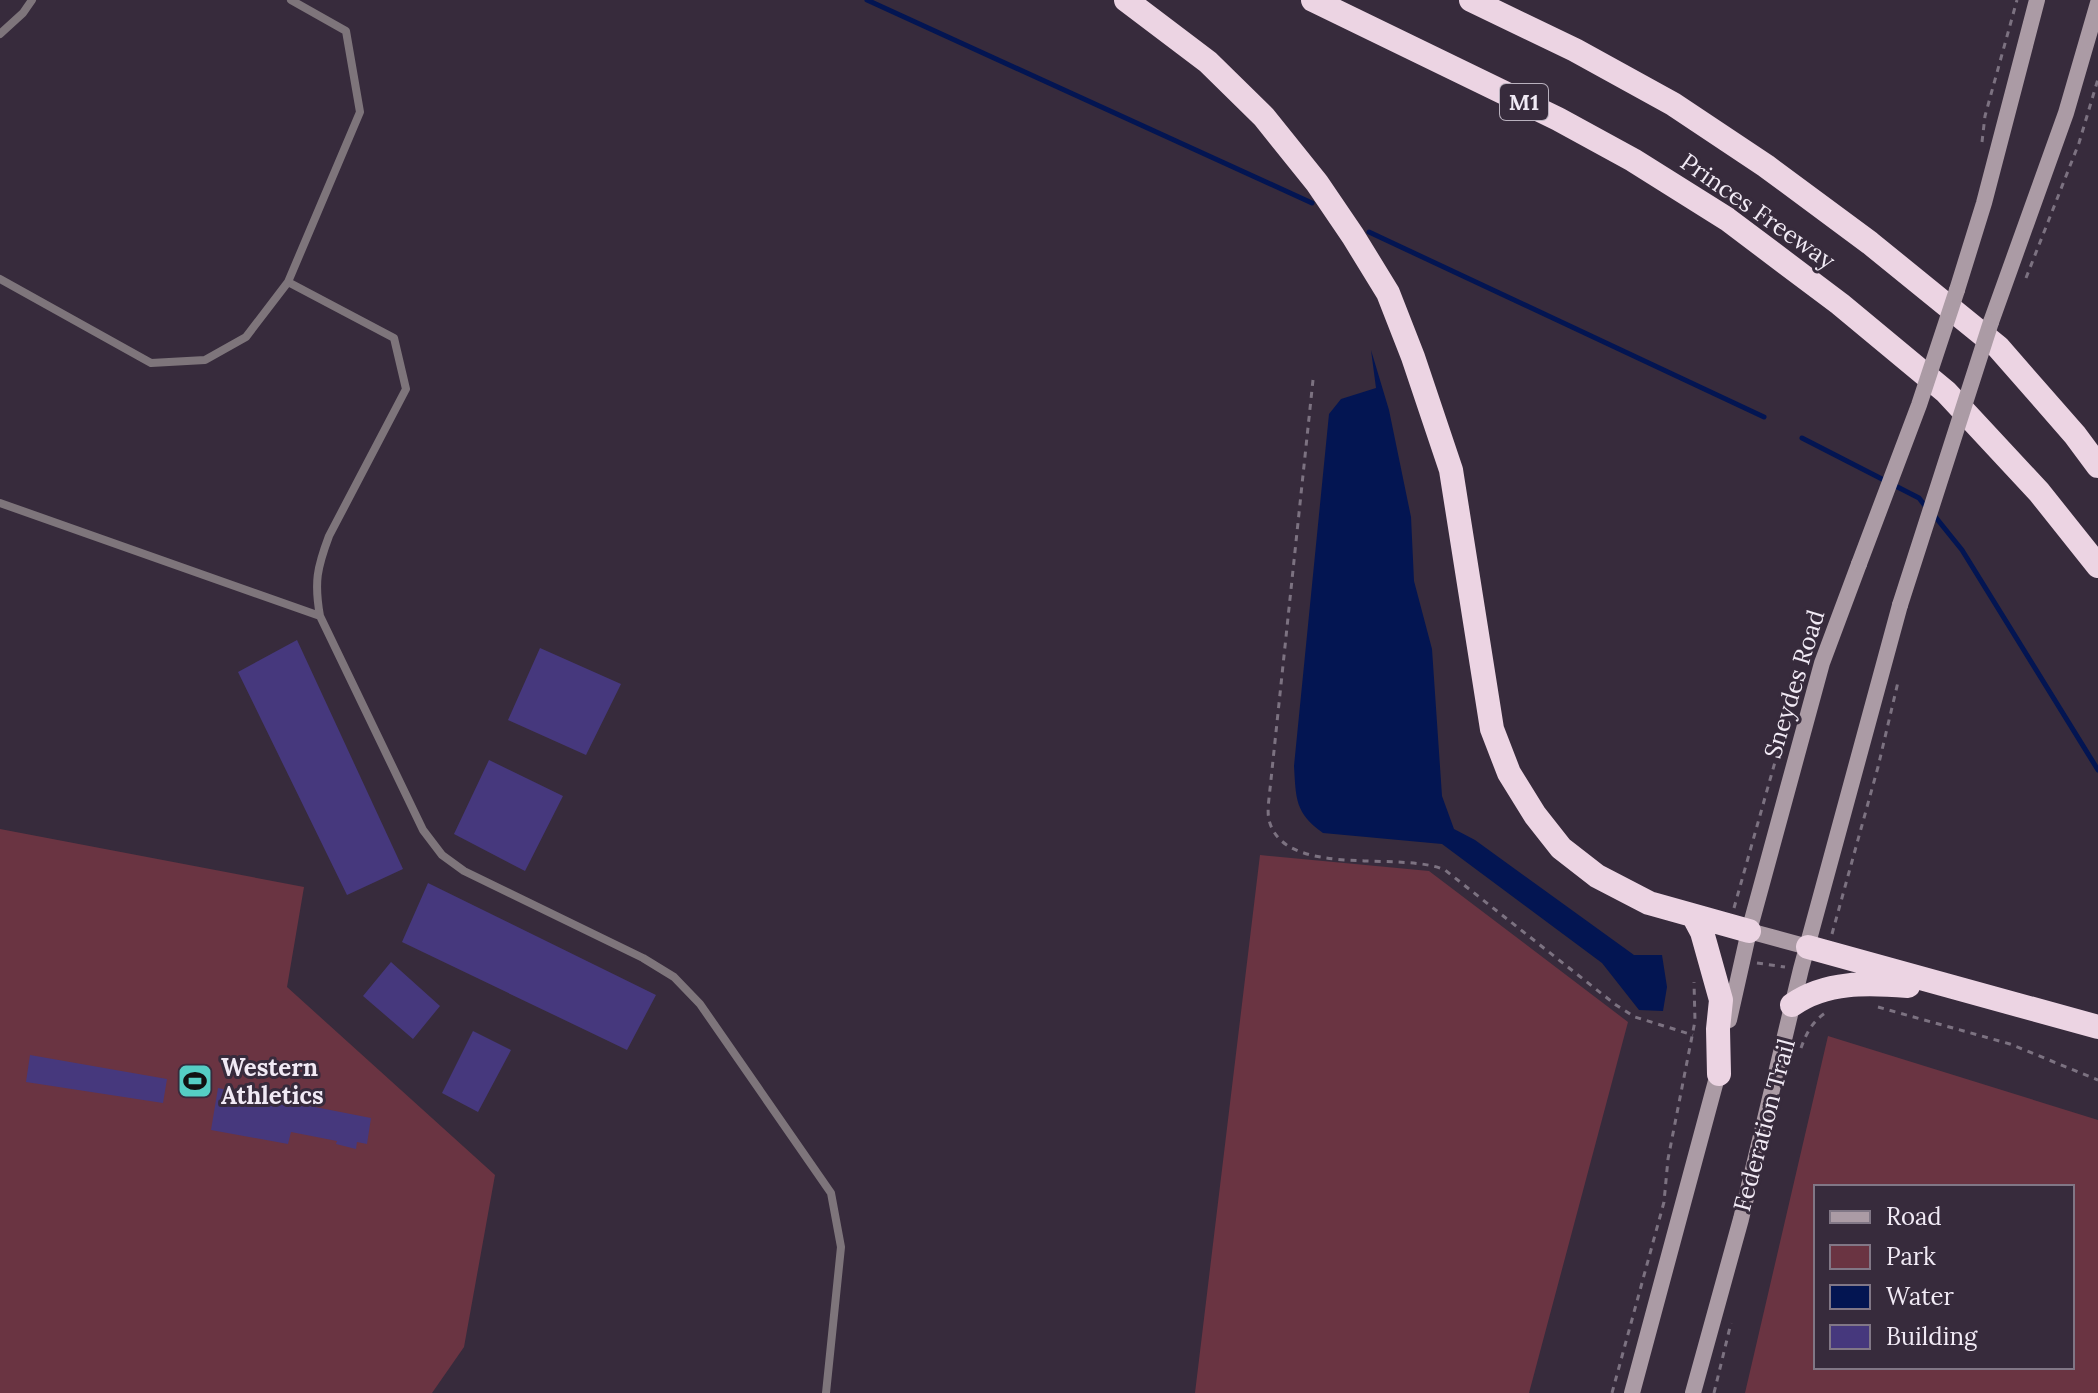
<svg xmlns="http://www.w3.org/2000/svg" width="2098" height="1393" viewBox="0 0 2098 1393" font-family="Lora,serif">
<rect width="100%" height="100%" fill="#372b3c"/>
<path fill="#6a3442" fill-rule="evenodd" d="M0,829l304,58 -17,100 208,188 -31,172 -32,46h-432z
M1260,855l169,16 199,151 -99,371h-334z
M1828,1036l270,84v273h-353zM1816,1187h256v180h-256z"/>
<path fill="#031552" d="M1371,350l18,60 22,107 3,64 18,68 10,147 12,33 21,11 159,115h28l5,32 -4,24 -24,-1 -37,-47 -160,-119 -119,-11c-28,-20 -27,-34 -29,-67l35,-352 12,-15 35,-11z"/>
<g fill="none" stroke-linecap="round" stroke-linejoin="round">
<path stroke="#031552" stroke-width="5" d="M867,0l445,203
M1369,232l395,185
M1802,438l117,60 7,9
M1933,514l29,36 136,220"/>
</g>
<path fill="#46387d" d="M297,640l106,229 -56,26 -109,-223z
M540,648l81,36 -35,71 -78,-35z
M489,760l74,36 -38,75 -71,-37z
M428,883l228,112 -29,55 -225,-108z
M391,962l49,44 -27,33 -50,-43z
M473,1031l38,19 -33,62 -36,-19z
M30,1055l137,24 -4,24 -137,-21z
M218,1088l153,30 -4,26 -10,-2 -1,7 -20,-5 1,-3 -46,-9 -3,12 -77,-14z"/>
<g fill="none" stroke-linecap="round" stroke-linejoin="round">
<path stroke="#7c7281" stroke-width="3" stroke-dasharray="6 6" stroke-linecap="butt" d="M1982,142l3,-26 32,-116
M2026,278l53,-135 19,-64
M1313,380l-43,409c-1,10 -3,22 -1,31 15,60 132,30 176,50l171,135 19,12 58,18
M1734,908l64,-228
M1832,934l46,-167 20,-85
M1757,963l28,4
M1878,1007l132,37 88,36
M1801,1048c5,-14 11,-26 24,-35
M1612,1393l52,-191 4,-43 27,-138 -1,-39
M1714,1393l17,-70"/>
<path stroke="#7e757b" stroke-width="8" d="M0,34l23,-21 9,-13
M0,279l151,84 54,-3 41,-23 42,-55 72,-170 -14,-81 -55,-31
M288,282l106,56 12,51 -77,147c-12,32 -15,46 -9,80l103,214 19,25 22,16 179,87 31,19 26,27 131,189 10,54 -15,146
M0,503l320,113"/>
<path stroke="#ab9ba5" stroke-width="16" d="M1957,290l27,-87 53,-203
M1991,322l75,-209 32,-110
M1749,931l59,16
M1729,1020l20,-89 73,-268 37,-99
M1632,1393l88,-327
M1693,1393l48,-174 60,-250 99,-364"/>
<path stroke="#ecd4e3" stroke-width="24" d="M1126,0l82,62 56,55 53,66 36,53 35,57 25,64 38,113 41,259 17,44 26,42 26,33 36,28 52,27 100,28
M1313,0l245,119 75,41 94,59 113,85 106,88 93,100 59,74
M1471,0l104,50 98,54 93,62 104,77 128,104 77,88 23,31
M1694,917l8,15 19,68 -3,29 1,45
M1808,947l290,80
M1792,1005c34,-24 76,-22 116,-19"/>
<path stroke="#ab9ba5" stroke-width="16" d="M1859,564l60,-159 38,-115
M1900,605l91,-283"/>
</g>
<defs>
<symbol id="stadium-square" viewBox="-11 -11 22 22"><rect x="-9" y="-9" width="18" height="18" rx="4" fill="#55cec4" stroke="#372b3c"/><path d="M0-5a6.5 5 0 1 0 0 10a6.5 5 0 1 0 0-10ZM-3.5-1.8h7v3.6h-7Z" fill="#111"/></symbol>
</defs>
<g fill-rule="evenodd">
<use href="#stadium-square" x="175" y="1061" width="40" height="40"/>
</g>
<g text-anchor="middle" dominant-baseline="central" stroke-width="6" stroke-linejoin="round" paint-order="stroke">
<rect fill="#372b3c" stroke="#b9b1be" stroke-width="2" x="1500" y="84" width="48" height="36" rx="6"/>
<g font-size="22" font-weight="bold" fill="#f1eaf5">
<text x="1524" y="102">M1</text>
</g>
<g font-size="24" fill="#f1eaf5" stroke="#372b3c">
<text transform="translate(1758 211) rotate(35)">Princes Freeway</text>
<text transform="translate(1794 684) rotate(-73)">Sneydes Road</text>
<text transform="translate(1764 1125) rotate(-75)">Federation Trail</text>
</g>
<g font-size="24" font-weight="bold" fill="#f1eaf5" stroke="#372b3c" text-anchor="start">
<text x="221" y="1067">Western<tspan x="221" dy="28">Athletics</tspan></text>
</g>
</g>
<rect x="1814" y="1185" width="260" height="184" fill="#372b3c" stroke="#817786" stroke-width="2"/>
<rect x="1830" y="1211" width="40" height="12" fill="#ab9ba5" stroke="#817786" stroke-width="2"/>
<text x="1886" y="1225" font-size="24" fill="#f1eaf5">Road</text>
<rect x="1830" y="1245" width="40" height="24" fill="#6a3442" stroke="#817786" stroke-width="2"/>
<text x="1886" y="1265" font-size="24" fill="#f1eaf5">Park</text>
<rect x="1830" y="1285" width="40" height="24" fill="#031552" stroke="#817786" stroke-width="2"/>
<text x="1886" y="1305" font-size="24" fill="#f1eaf5">Water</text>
<rect x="1830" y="1325" width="40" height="24" fill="#46387d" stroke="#817786" stroke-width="2"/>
<text x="1886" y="1345" font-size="24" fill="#f1eaf5">Building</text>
</svg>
